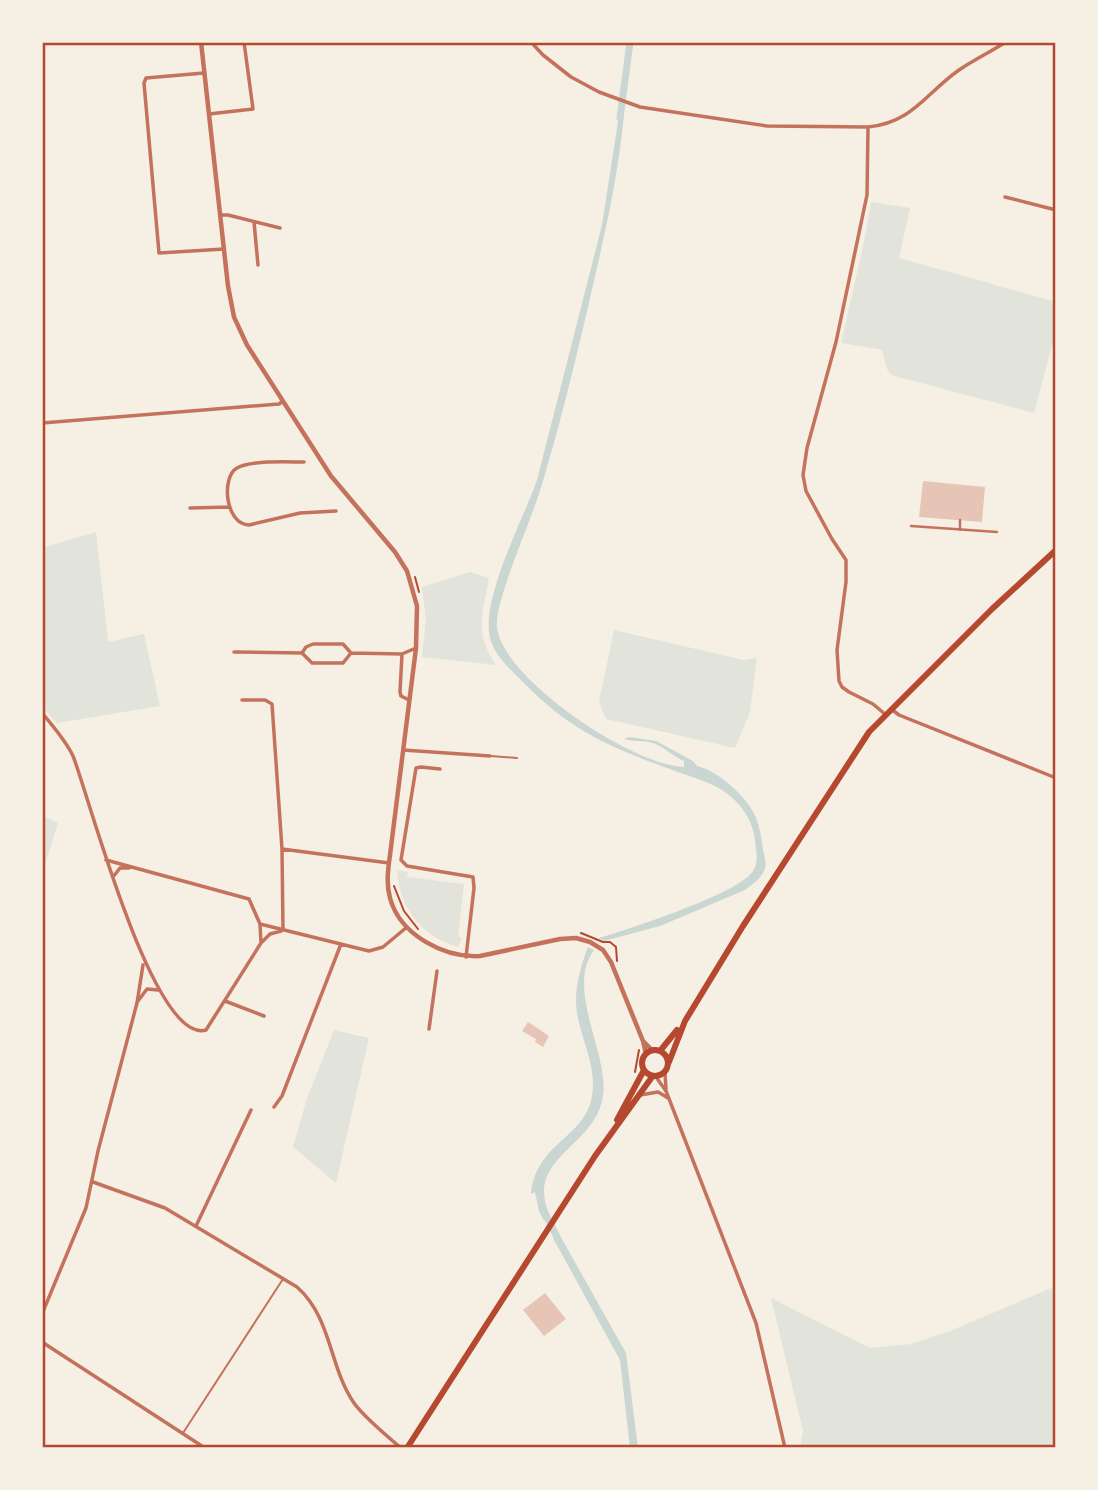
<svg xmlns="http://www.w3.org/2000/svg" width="1098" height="1490" viewBox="0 0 1098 1490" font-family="'PT Sans',sans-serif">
<rect width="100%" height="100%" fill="#f6efe4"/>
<path fill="#e2e4dc" d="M871,202l39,6 -11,50 157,44v29l-22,82 -143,-38 -4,-6 -5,-19 -41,-7 23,-101z
M96,532l12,110 36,-8 16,72 -103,17 -15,-16v-159z
M470,572l19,6c-6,38 -16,52 7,87l-74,-8 4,-38 -4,-32z
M614,630l130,30 13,-2 -7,54 -15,36 -129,-29 -7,-17z
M42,815l16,8 -16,51z
M397,870l11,2 -1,5 57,7 -6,52 4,2 -4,9c-37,-11 -58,-38 -61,-77z
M334,1030l35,8 -33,145 -43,-36 14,-49z
M1056,1286v162h-256l3,-17 -32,-133 99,50 41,-4 39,-13z"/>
<path fill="#c9d6d2" d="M620,109l4,1v4c-6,67 -22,132 -37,197 -14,60 -29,121 -47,180 -11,33 -26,66 -36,99 -3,11 -8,25 -7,37 5,52 137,139 187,140v-6c-11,-5 -20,-14 -31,-18 -9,-3 -19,-1 -29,-4l5,-2 27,4 37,20 4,5c21,5 51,31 59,52 4,10 6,22 7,32 2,7 4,15 1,21 -4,9 -13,14 -19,19l-85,36 -56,15 -5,-3c28,-8 141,-45 154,-67 6,-9 3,-21 2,-31 -2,-19 -14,-37 -30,-48 -18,-12 -38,-16 -58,-24 -62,-23 -97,-38 -144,-86 -12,-12 -27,-25 -32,-41 -13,-38 33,-123 46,-161l65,-255z
M588,947l6,3c-29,39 15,103 9,146 -7,51 -78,61 -54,118l-5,7 -5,-10 -4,-19 -4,2c5,-50 50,-55 60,-93 9,-36 -15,-67 -15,-101 0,-18 6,-37 12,-53z
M558,1232l68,121 12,95h-8l-10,-88 -67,-122z"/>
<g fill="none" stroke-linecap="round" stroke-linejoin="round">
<path stroke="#c9d6d2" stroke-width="7" d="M620,118l10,-76
M544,1211l15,30"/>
</g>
<path fill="#e6c5b7" d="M923,481l62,6 -3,35 -63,-5z
M528,1022l21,14 -6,11 -8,-5 1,-3 -14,-8z
M545,1293l21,26 -22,17 -21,-26z"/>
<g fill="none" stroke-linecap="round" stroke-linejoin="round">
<path stroke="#b5482f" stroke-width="2" d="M415,577l4,15
M394,886l10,25 14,18
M581,933l22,9h7l6,5 1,14
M635,1072l4,-22"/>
<path stroke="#c5725c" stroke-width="2" d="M491,756l26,2
M183,1433l100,-154"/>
<path stroke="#c5725c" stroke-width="2.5" d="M911,526l86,6
M960,530v-10"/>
<path stroke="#c5725c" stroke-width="3.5" d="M531,42l12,13 28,22 28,15 41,15 127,19 101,1c44,-4 58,-34 91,-57 15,-10 31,-18 47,-28
M204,73l-58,5 -2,5 15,170 65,-4
M209,114l44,-5 -9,-67
M868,127l-1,68 -31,147 -29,106 -4,27 3,16 26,48 14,21v22l-9,68 2,31 3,6 7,5 24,12 13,11
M1005,197l51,13
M220,215h8l52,13
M254,222l4,43
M42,423l237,-19 4,-3
M304,462c-17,0 -53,-2 -67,6 -16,9 -12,56 12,57l51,-12 36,-2
M190,508l40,-1
M313,644h30l8,9 -8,10h-31l-10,-10 4,-6z
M234,652l68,1
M351,653l51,1 -2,38 1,4 8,4
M402,654l14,-6
M242,700h23l7,4 10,145 1,81
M891,709l8,6 157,63
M42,713c11,13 24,28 31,43 16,40 80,289 133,274l55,-87 -1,-19 -11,-25 -143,-39
M403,750l87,6
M440,769l-19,-2 -5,1 -15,92 6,6 66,11 1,11 -8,69
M282,849l107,14
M113,877l7,-9h9
M260,924l109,27 14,-4 24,-20
M261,943l9,-9 11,-3
M138,1001l9,-12 11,1
M225,1001l39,15
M429,1029l8,-58
M665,1073l1,16
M656,1077l10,14 90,232 29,125
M640,1095l18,-3 10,6
M274,1107l8,-11 59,-152
M93,1182l72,26 132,79c35,31 32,80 57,116 9,13 34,34 47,45
M196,1226l55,-116
M42,1314l44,-106 12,-57 39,-148 6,-38
M42,1342l163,106"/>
<path stroke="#c5725c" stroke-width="4.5" d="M201,42l27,244 6,31 13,28 84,131 64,76 12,19 10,35 -1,42 -26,207c-2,14 -4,29 0,43 10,37 54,60 90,58l80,-17 16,-1 14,4 13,8 8,12 32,79 3,13
M644,1042l8,8"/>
<path stroke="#b5482f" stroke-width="6" d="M642 1063a13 13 0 1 1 26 0a13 13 0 1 1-26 0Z
M660,1051l17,-21
M669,1062l16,-41 58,-95 126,-194 123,-123 64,-59
M617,1120l27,-50
M407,1448l188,-292 57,-79"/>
</g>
<rect width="1098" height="1490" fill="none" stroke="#f6efe4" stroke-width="88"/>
<rect x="44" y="44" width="1010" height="1402" fill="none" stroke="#b5482f" stroke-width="2.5"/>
</svg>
